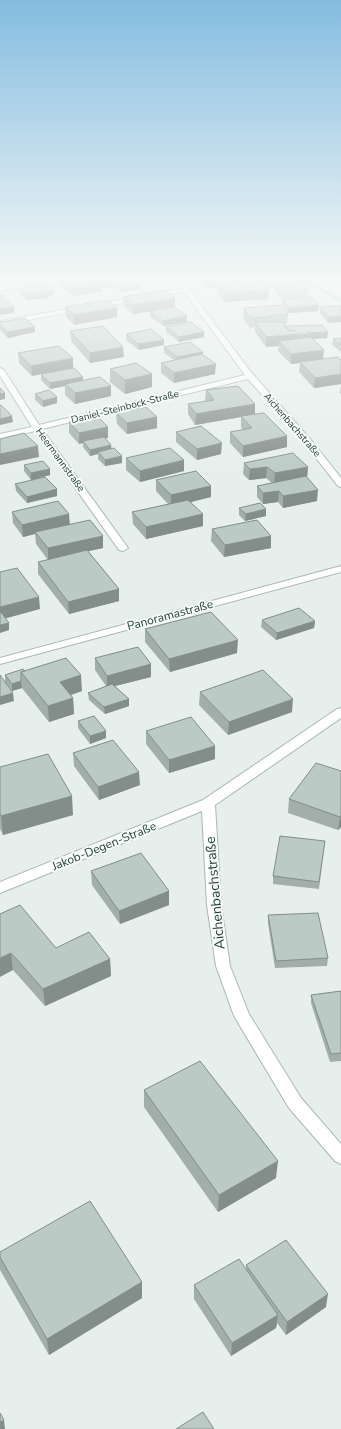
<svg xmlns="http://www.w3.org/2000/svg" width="341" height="1429" viewBox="0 0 341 1429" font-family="'Nunito Sans',sans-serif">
<rect width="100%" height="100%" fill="#e6efeb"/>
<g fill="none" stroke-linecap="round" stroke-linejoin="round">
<path fill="#8ec9d4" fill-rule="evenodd" d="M300,279h5l36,20v3z"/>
<defs>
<path id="street" d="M49,279h13l-3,2 -59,10v-4z
M175,279h6l70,93 60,68 30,38v9l-3,-1 -33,-42 -57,-65 -206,50 86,119 -5,3 -4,-1 -84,-119 -35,9v-6l32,-7 -32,-51v-8l4,2 35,55 206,-50 -61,-83 -184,33v-4l181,-32z
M341,566v6l-341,92v-6z
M341,708v10l-126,87 6,100 9,61 19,48 52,84 40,46v20l-6,-3 -46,-53 -55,-92 -18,-50 -9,-61 -5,-94 -202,82v-11l203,-82 134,-91z"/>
</defs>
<use href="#street" stroke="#a8b8b2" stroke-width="2"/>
<use href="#street" fill="#fff" fill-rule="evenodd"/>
</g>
<path fill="#a1aea9" d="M60,279h73l6,5v5l-18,3 -7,-5 -9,1 -3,-2v5l-29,5 -13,-10z
M202,279h30l2,2 6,2 28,16 -44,3 -6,-8v-7l-11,1 -5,-7z
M261,279h40l8,9 -1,9 11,8 -1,6 -29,2 -7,-9v-5h-1l-8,-10v-2l-5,1z
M24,285l30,4v6l-6,1v2l-22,2 -7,-7v-5l6,-1z
M123,297l52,1v9l12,9v6l-24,4 -13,-9v-6l14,-2 -31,5 -9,-8z
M341,306l-13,17 -8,-10v-6z
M65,307l52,1v9l-43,8 -8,-8z
M244,308l44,6 -1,10h-3l1,2 43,6 -1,6 -15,1 11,20 18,1v34l-1,-1 1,-9 -27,4 -15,-16 1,-9 -9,1 -13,-13 1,-5 -13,1 -11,-15v-5l-5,1 -7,-10z
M0,322l35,5v5l-27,6 -8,-8z
M166,327l38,5v5l-25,5 -13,-10z
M70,331l54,26 -34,6 -19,-22z
M126,334l38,11 -25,5 -13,-10z
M341,338v14l-9,-7 1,-6z
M164,347l39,8 12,19 -41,9 -13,-10v-10l13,-3 -10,-7z
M18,353l55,15 10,13 28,15 -36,8 -10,-9v-9l-15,3 -9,-9v-6l-9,2 -13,-13z
M110,369l42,18 -27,7 -15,-12z
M206,390l49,24 32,33 -44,10 -13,-14v-11l13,-2 -2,-3v-10l-46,8 -7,-11v-10l18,-3h-1z
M35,394l22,9 -14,4 -8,-7z
M116,413l41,4v11l-30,6 -10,-10z
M69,422l39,5v11h-3l6,11 11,14 -17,3 -7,-7v-5l-8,2 -7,-9v-4l-4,1 -10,-11z
M176,432l45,22 -24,6 -21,-18z
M126,458l58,2v11l-44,11 -14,-12z
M244,463l64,4 -1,10 10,24 -34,7 -5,-6 -15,2 -6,-7v-11l15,-3 -6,-5 -17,2 -6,-6z
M24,465l26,4v6l-19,5 -7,-9z
M156,480l55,17 -20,5 12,24 -57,13 -13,-15 -1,-12 36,-8 -12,-13z
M15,484l42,12 -30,7 -11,-12z
M239,508l27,1v7l-21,5 -6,-6z
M12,512l58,12 33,24 -15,3 31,38v12l-50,13 -31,-40v-12l10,-2 -12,-16 -1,-10 -12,3 -10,-14z
M212,529l59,19 -47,9 -13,-16z
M262,620l53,1 -1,7 -38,12 -15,-13z
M145,629l92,24 -67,19 -25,-30z
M95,658l56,19 -36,9 14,13v7l-24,8 -16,-14 -1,-7 18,-7 -11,-16z
M25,671l57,20 -11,4 2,3 1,16 -25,8 -27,-34 -10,3 -7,-9v-7z
M200,692l92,20 -64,23 -29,-30z
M78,721l28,17 -16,6 -12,-16z
M146,731l69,28 -46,14 -23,-29z
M73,753l67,32 -41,15 -25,-34z
M0,767l73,48 -70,20 -3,-6z
M341,771v56l-3,3 -50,-17 1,-14z
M325,841l-6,48 -46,-5v-8z
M91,871l78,20v14l-49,19 -28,-39z
M0,914l56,34 54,11 1,17 -66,30 -32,-36z
M268,915l60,43 -1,8 -52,2 -7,-45z
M341,991v70l-11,1 -19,-59v-8z
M144,1090l132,88 -58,34 -74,-105z
M0,1252l142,30v16l-93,57 -49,-85z
M246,1265l80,42 -40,28 -9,-12 -1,5 -45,28 -37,-57v-14l52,-17z"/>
<path fill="#838d89" d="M114,281v6l-9,1v-5z
M102,282v9l-29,5 -1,-9z
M222,282v5l-3,-2 -1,2 -11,1v-5z
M139,284v5l-18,3v-5z
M54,289v6l-6,1v2l-22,2v-6z
M269,289l-1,10 -44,3 1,-9z
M175,298v9l-42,7 -1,-9z
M319,305l-1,6 -29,2v-5z
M14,307v6l-14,2v-6z
M117,308v9l-43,8v-10z
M187,316v6l-24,4v-5z
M341,316v6l-13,1 1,-6z
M35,327v5l-27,6 -1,-6z
M204,332v5l-25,5v-5z
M328,332l-1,6 -18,1 1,-6z
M309,334l-1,5 -29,2v5l-13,1v-10z
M164,340v5l-25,5 -1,-6z
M123,347l1,10 -34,6v-10z
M324,350l-1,10 -32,4v-10z
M203,352v6l-26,5v-6z
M73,358v10l-41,8 -1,-10z
M216,364l-1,10 -41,9v-10z
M152,374v13l-27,7v-14z
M341,374v10l-27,4 1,-10z
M83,377v6l-18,1v2l-15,3v-6z
M111,386v10l-36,8v-11z
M5,393v6l-5,1v-6z
M57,397v6l-14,4v-6z
M255,404v11l-14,1v1l-46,8 1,-11z
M12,416l1,6 -13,3v-6z
M157,417v11l-30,6v-11z
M108,427v11l-24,5 -1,-2v2l-4,1v-11z
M287,436v11l-44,10v-11z
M222,443l-1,11 -24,6v-11z
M111,445l1,7h-14v2l-8,2v-6z
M38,446l1,11 -39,8v-11z
M122,456v7l-17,3v-6z
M184,460v11l-44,11v-11z
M267,467l-1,11 -17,2 1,-11z
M308,467l-1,11 -33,7 1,-12z
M50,469v6l-19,5v-7z
M211,486v11l-40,10v-12z
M57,489v7l-30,7v-6z
M318,490l-1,11 -34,7v-12z
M279,491l-1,11 -15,2v-11z
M266,509v7l-21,5 1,-7z
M69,514l1,12 -35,6v2l-12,3 -1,-12z
M203,514v12l-57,13v-12z
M103,536v12l-55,12v-12z
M271,536v12l-47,9 1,-12z
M119,589v12l-50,13 -1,-12z
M39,597l1,12 -40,11v-13z
M315,621l-1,7 -38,12 1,-7z
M9,623v7l-9,3v-8z
M238,640l-1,13 -67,19 -1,-13z
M151,664v13l-44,11v-12z
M81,675l1,16 -21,7 -1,-16z
M21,681l1,7 -10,3v-7z
M13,693l1,8 -14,4v-8z
M73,698l1,16 -25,8 -1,-16z
M129,699v7l-24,8 -1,-7z
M293,699l-1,13 -64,23 1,-13z
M106,731v7l-16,6v-8z
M215,746v13l-46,14v-13z
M139,772l1,13 -41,15 -1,-13z
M72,796l1,19 -70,20 -2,-19z
M341,815v12l-3,3 2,-13z
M169,891v14l-49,19 -1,-13z
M11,953l2,17 -13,7v-19z
M110,959l1,17 -66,30 -2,-17z
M278,1161l-2,17 -58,34 1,-17z
M142,1282v16l-93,57 -2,-16z
M328,1294l-2,13 -40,28 1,-13z
M278,1315l-2,13 -45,28 1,-13z
M4,1420l1,9h-5v-7z"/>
<path fill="#bbcac4" stroke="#838d89" d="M62,279h36l4,3 -30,5z
M100,279h33l6,5 -18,3 -7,-6 -9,2z
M204,279h28l2,2h4l2,2 -16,1 -2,-2 -15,1z
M265,279h17h-9v3h-5z
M273,279h28l8,9 -28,2z
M263,282l6,7 -44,4 -6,-8z
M46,283l8,6 -8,2 2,1 -22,2 -7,-6 6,-2 -1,-1z
M165,290l10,8 -43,7 -9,-8z
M0,295h1l13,12 -14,2z
M311,297l8,8 -30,3 -7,-9z
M108,300l9,8 -43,7 -9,-8z
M282,305l6,9 -20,2 1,1 -19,1 -6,-10z
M341,306v10l-12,1 -9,-10z
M174,307l13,9 -24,5 -13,-10z
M25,318l10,9 -28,5 -7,-7v-3z
M191,322l13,10 -25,5 -13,-10z
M255,322h27l7,9 5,-1 4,4 -32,3z
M322,325l6,7 -18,1 -2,-2 1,3h-11l-4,-4 -5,1 -4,-5z
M103,326l20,21 -33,6 -20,-22z
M151,329l13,11 -26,4 -12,-10z
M311,337l13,13 -33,4 -12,-13z
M341,338v7l-8,-6z
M190,342l13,10 -26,5 -13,-10z
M59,346l14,12 -42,8 -13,-13z
M202,354l14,10 -42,9 -13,-10z
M338,357l3,3v14l-26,4 -15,-16z
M136,363l16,11 -27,6 -15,-11z
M74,368l9,9 -33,6 -9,-9z
M100,377l11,9 -36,7 -10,-9z
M238,386l17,18 -59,10 -8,-10 26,-4 -8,-10z
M0,388l5,5 -5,1z
M49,390l8,7 -14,4 -8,-7z
M0,405h1l11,11 -12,3z
M146,407l11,10 -30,6 -11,-10z
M264,413l23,23 -44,10 -13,-14 22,-4 -11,-12z
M97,416l11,11 -29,6 -10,-11z
M201,426l21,17 -25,6 -21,-17z
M24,433l14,13 -38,8v-15z
M104,437l7,8 -21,5 -7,-9z
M114,448l8,8 -17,4 -7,-8z
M170,448l14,12 -44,11 -14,-13z
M293,453l15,14 -33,6 -8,-6 -17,2 -6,-6z
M43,461l7,8 -19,4 -7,-8z
M196,471l15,15 -40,9 -15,-15z
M306,476l12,14 -35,6 -4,-5 -16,2 -6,-7z
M45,477l12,12 -30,8 -12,-13z
M188,500l15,14 -57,13 -14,-15z
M58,501l11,13 -47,11 -10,-13z
M260,503l6,6 -20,5 -7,-6z
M90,520l13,16 -55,12 -13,-16z
M257,520l14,16 -46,9 -13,-16z
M87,550l32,39 -51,13 -30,-40z
M17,568l22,29 -39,10v-35z
M299,608l16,13 -38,12 -15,-13z
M1,612l8,11 -9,2v-12z
M211,612l27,28 -69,19 -24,-30z
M138,647l13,17 -44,12 -12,-18z
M66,658l15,17 -21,7 13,16 -25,8 -27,-34z
M23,669l2,2 -4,1v9l-9,3 -7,-9z
M263,670l30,29 -64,23 -29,-30z
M0,675l13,18 -13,4z
M112,684l17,15 -25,8 -16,-14z
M94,716l12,15 -16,5 -12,-15z
M191,717l24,29 -46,14 -23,-29z
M113,740l26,32 -41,15 -25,-34z
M48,754l24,42 -71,20 -1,-2v-47z
M316,763l25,8v44l-1,2 -51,-18z
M280,836l45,5 -6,41 -46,-6z
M141,853l28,38 -50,20 -28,-40z
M20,905l36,43 33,-16 21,27 -67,30 -32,-36 -11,5v-44z
M318,913l10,45 -52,3 -8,-46z
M341,991v62l-10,1 -20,-59z
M200,1061l78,100 -59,34 -75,-105z
M90,1201l52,81 -95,57 -47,-82v-5z
M286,1240l42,54 -41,28 -41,-57z
M239,1259l39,56 -46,28 -38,-58z
M203,1412l11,17h-38z
M0,1413l4,7 -4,2z"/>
<linearGradient id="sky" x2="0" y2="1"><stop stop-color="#84bce0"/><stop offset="0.58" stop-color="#f4f8f6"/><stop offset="1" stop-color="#f4f8f6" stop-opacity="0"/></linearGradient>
<rect width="341" height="479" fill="url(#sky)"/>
<g text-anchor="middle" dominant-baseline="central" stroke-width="4" stroke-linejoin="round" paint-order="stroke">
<g font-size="10" fill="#24423a" stroke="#f7fbf9">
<text transform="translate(125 407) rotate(-14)">Daniel-Steinbock-Straße</text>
<text transform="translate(292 425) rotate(49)">Aichenbachstraße</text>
<text transform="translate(60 460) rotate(54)">Heermannstraße</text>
</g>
<g font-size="12" fill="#24423a" stroke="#f7fbf9">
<text transform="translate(170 615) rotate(-15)">Panoramastraße</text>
<text transform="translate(104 846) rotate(-22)">Jakob-Degen-Straße</text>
</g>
<g font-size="14" fill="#24423a" stroke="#f7fbf9">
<text transform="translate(215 893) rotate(-95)">Aichenbachstraße</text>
</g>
</g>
</svg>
